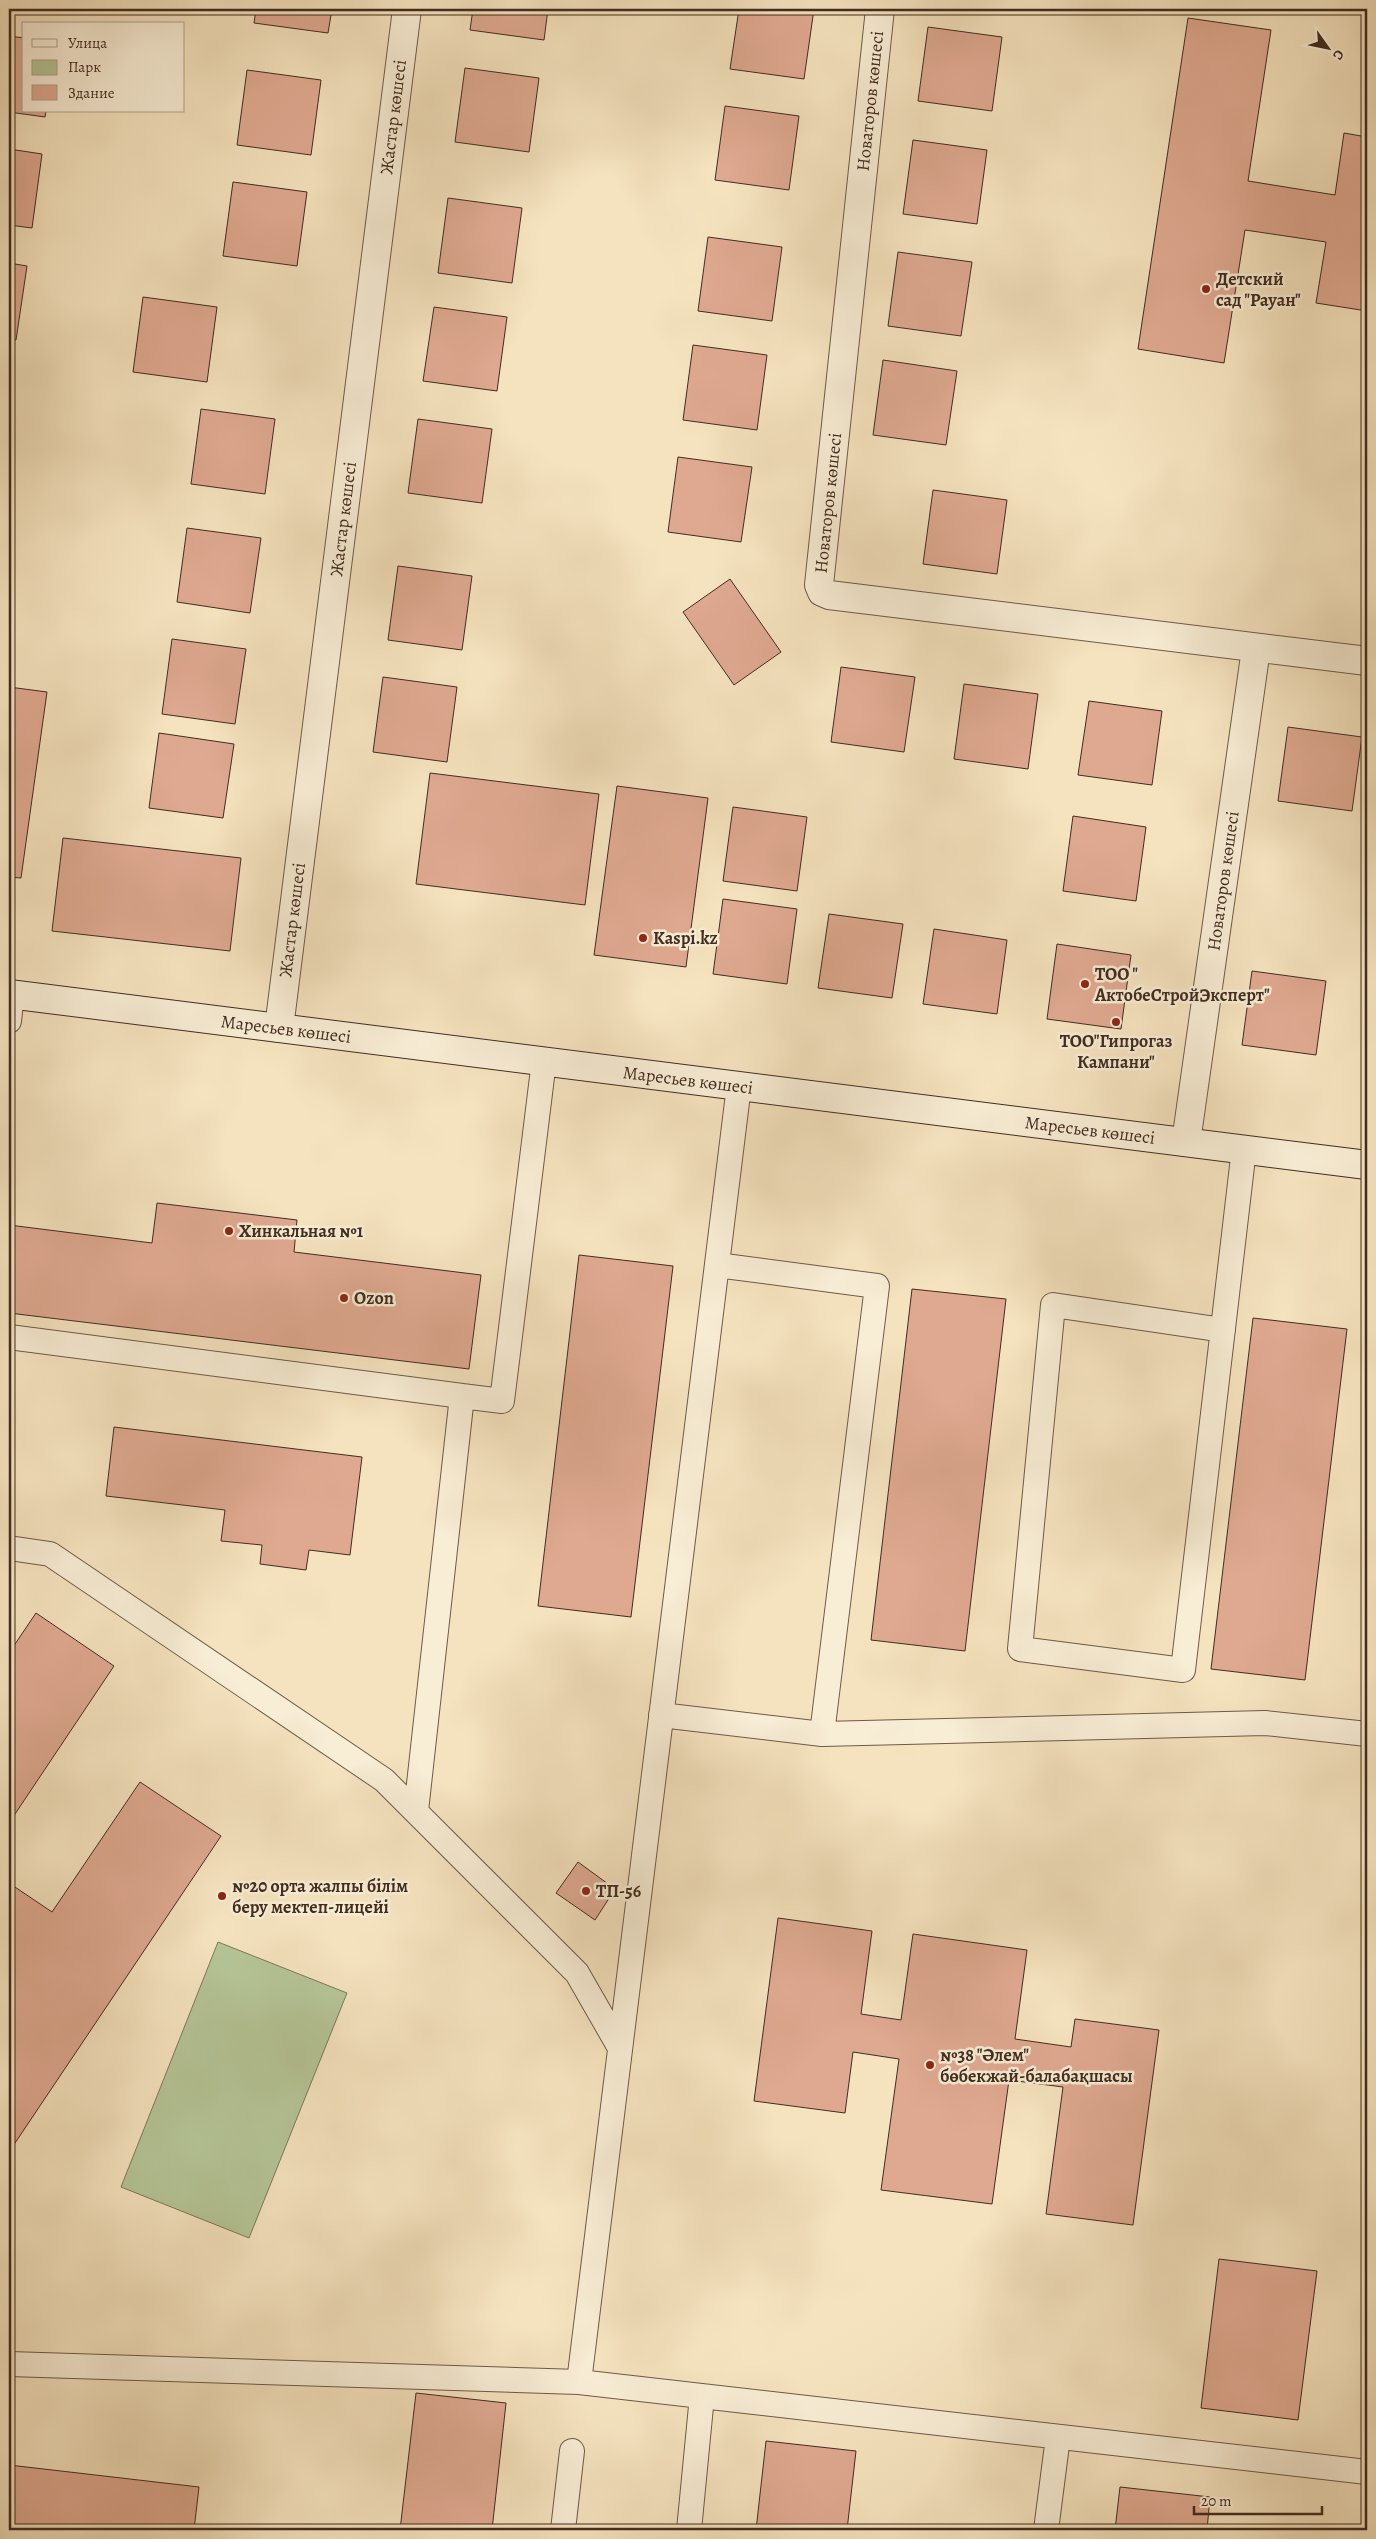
<svg xmlns="http://www.w3.org/2000/svg" width="1376" height="2539" viewBox="0 0 1376 2539" font-family="Alegreya,serif">
<rect width="100%" height="100%" fill="#f5e3bf"/>
<filter id="stains"><feTurbulence type="fractalNoise" baseFrequency=".004" numOctaves="4"/><feColorMatrix values="0 0 0 0 .2 0 0 0 0 .09 0 0 0 0 .02 0 0 0 .5 -.17"/></filter>
<radialGradient id="worn" r=".72"><stop offset=".6" stop-color="#630" stop-opacity="0"/><stop offset="1" stop-color="#630" stop-opacity=".3"/></radialGradient>
<path fill="#b5c597" stroke="#7b785b" d="M218,1942l129,51 -98,245 -128,-51z"/>
<path fill="#dfa991" stroke="#412c1f" d="M256,9h76l-4,24 -74,-10z
M473,9h75l-4,31 -74,-10z
M739,9h75l-10,70 -74,-10z
M1188,18l83,12 -23,151 87,14 9,-62 23,4v174l-51,-8 10,-61 -81,-12 -21,133 -86,-14z
M928,27l74,10 -10,74 -74,-10z
M9,36l15,2v73h22l-1,6 -36,-5z
M465,68l74,10 -10,74 -74,-10z
M247,70l74,10 -10,75 -74,-10z
M725,106l74,10 -10,74 -74,-10z
M913,140l74,10 -10,74 -74,-10z
M9,149l33,5 -10,74 -23,-3z
M233,182l74,10 -10,74 -74,-10z
M448,198l74,10 -10,75 -74,-10z
M708,237l74,10 -10,74 -74,-10z
M898,252l74,10 -11,74 -73,-10z
M9,263l18,3 -11,74 -7,-1z
M143,297l74,10 -10,75 -74,-10z
M434,307l73,10 -10,74 -74,-10z
M693,345l74,10 -10,75 -74,-10z
M883,360l74,11 -11,74 -73,-10z
M201,409l74,10 -10,75 -74,-10z
M418,419l74,10 -10,74 -74,-10z
M678,457l74,10 -11,75 -73,-10z
M933,490l74,10 -10,74 -74,-10z
M187,528l74,10 -11,75 -73,-11z
M398,566l74,10 -10,74 -74,-10z
M730,579l51,73 -47,33 -51,-73z
M172,639l74,10 -11,75 -73,-10z
M841,667l74,10 -11,75 -73,-10z
M383,677l74,10 -10,75 -74,-10z
M964,684l74,10 -10,75 -74,-10z
M9,687l38,5 -26,186 -12,-1z
M1089,701l73,10 -10,74 -74,-10z
M1288,727l74,10 -10,74 -74,-10z
M159,733l75,11 -11,74 -74,-10z
M430,773l169,21 -14,111 -169,-21z
M617,786l91,12 -22,169 -92,-12z
M733,807l74,10 -10,74 -74,-10z
M1073,816l73,11 -10,74 -73,-10z
M63,838l178,20 -11,93 -178,-20z
M723,899l74,10 -10,75 -74,-10z
M829,914l74,10 -11,74 -74,-10z
M934,929l73,11 -10,74 -74,-10z
M1057,944l74,11 -10,74 -74,-10z
M1252,971l74,10 -10,74 -74,-10z
M157,1203l140,17 -3,32 187,23 -12,94 -460,-56v-88l143,18z
M579,1255l94,11 -42,351 -93,-11z
M912,1289l94,10 -41,352 -94,-11z
M1253,1318l94,11 -42,351 -94,-11z
M114,1427l248,30 -12,98 -41,-5 -3,20 -46,-6 2,-19 -41,-4 4,-31 -119,-14z
M36,1613l78,53 -105,157v-170z
M140,1782l81,54 -212,316v-175l2,-3 -2,-1v-90l43,29z
M578,1862l37,27 -20,31 -39,-27z
M778,1918l94,13 -11,83 40,6 12,-86 114,16 -12,89 56,8 4,-28 84,11 -26,195 -87,-11 17,-127 -54,-7 -17,124 -111,-14 18,-131 -46,-7 -8,61 -91,-12z
M1219,2259l98,12 -19,149 -97,-12z
M1367,2392v41l-5,-1z
M416,2393l90,10 -14,127h-92z
M766,2441l90,10 -9,79h-91z
M9,2465l190,22 -5,43h-185z
M1120,2487l90,10 -3,33h-92z"/>
<g fill="none" stroke-linecap="round" stroke-linejoin="round">
<defs>
<path id="service" d="M9,1021l3,-27
M739,1086l-160,1296 788,90
M717,1265l160,21 -55,448
M1223,1330l-170,-25 -33,344 163,21 61,-521
M9,1337l453,59
M9,1548l41,6 334,226 193,193 43,75
M661,1715l161,19 443,-11 102,11
M416,1811l46,-415 40,5 42,-340
M9,2364l570,18
M563,2530l9,-79
M689,2530l13,-134
M1046,2530l12,-93"/>
<path id="minor" d="M880,9l-61,576 3,7 7,3 538,66
M279,1028l128,-1019
M1186,1142l70,-493"/>
<path id="secondary" d="M9,994l1358,171"/>
</defs>
<use href="#service" stroke="#6e5a47" stroke-width="26"/>
<use href="#minor" stroke="#6e5a47" stroke-width="30"/>
<use href="#secondary" stroke="#412c1f" stroke-width="30"/>
<use href="#service" stroke="#f8edd5" stroke-width="24"/>
<use href="#minor" stroke="#f8edd5" stroke-width="28"/>
<use href="#secondary" stroke="#f8edd5" stroke-width="28"/>
</g>
<g fill="#8f2418" stroke="#f8edd5" stroke-width="2">
<circle cx="1206" cy="289" r="5"/>
<circle cx="643" cy="938" r="5"/>
<circle cx="1085" cy="984" r="5"/>
<circle cx="1116" cy="1022" r="5"/>
<circle cx="229" cy="1231" r="5"/>
<circle cx="344" cy="1298" r="5"/>
<circle cx="586" cy="1891" r="5"/>
<circle cx="222" cy="1896" r="5"/>
<circle cx="930" cy="2065" r="5"/>
</g>
<g text-anchor="middle" dominant-baseline="central" stroke-width="5" stroke-linejoin="round" paint-order="stroke">
<g font-size="18" fill="#412c1f" stroke="#f8edd5">
<text transform="translate(870 101) rotate(-84)">Новаторов көшесі</text>
<text transform="translate(393 117) rotate(-83)">Жастар көшесі</text>
<text transform="translate(828 503) rotate(-84)">Новаторов көшесі</text>
<text transform="translate(343 519) rotate(-83)">Жастар көшесі</text>
<text transform="translate(1223 881) rotate(-82)">Новаторов көшесі</text>
<text transform="translate(292 920) rotate(-83)">Жастар көшесі</text>
<text transform="translate(286 1029) rotate(7)">Маресьев көшесі</text>
<text transform="translate(688 1080) rotate(7)">Маресьев көшесі</text>
<text transform="translate(1090 1130) rotate(7)">Маресьев көшесі</text>
</g>
<g font-size="18" font-weight="bold" fill="#412c1f" stroke="#f8edd5" text-anchor="start">
<text x="1216" y="279">Детский<tspan x="1216" dy="21">сад "Рауан"</tspan></text>
<text x="653" y="938">Kaspi.kz</text>
<text x="1095" y="974">ТОО "<tspan x="1095" dy="21">АктобеСтройЭксперт"</tspan></text>
<text x="1116" y="1041" text-anchor="middle">ТОО"Гипрогаз<tspan x="1116" dy="21">Кампани"</tspan></text>
<text x="239" y="1231">Хинкальная №1</text>
<text x="354" y="1298">Ozon</text>
<text x="232" y="1886">№20 орта жалпы білім<tspan x="232" dy="21">беру мектеп-лицейі</tspan></text>
<text x="596" y="1891">ТП-56</text>
<text x="940" y="2055">№38 "Әлем"<tspan x="940" dy="21">бөбекжай-балабақшасы</tspan></text>
</g>
</g>
<rect width="1376" height="2539" fill="none" stroke="#f5e3bf" stroke-width="30"/>
<rect x="10" y="10" width="1356" height="2519" fill="none" stroke="#412c1f" stroke-width="2.5"/>
<rect x="15" y="15" width="1346" height="2509" fill="none" stroke="#412c1f"/>
<rect x="22" y="22" width="162" height="90" fill="#f8edd5" stroke="#afa08c"/>
<rect x="32" y="39" width="25" height="8" fill="#f8edd5" stroke="#afa08c"/>
<text x="68" y="48" font-size="15" fill="#412c1f">Улица</text>
<rect x="32" y="60" width="25" height="15" fill="#b5c597" stroke="#afa08c"/>
<text x="68" y="72" font-size="15" fill="#412c1f">Парк</text>
<rect x="32" y="85" width="25" height="15" fill="#dfa991" stroke="#afa08c"/>
<text x="68" y="98" font-size="15" fill="#412c1f">Здание</text>
<g transform="translate(1328 48) rotate(123)" stroke="#f8edd5" stroke-width="4" paint-order="stroke">
<path d="M0-4L9 19L0 12L-9 19Z" fill="#412c1f"/>
<text y="-8" font-size="14" font-weight="bold" text-anchor="middle" fill="#412c1f">С</text>
</g>
<path d="M1194 2506v8h128v-8" fill="none" stroke="#412c1f" stroke-width="2.5"/>
<text x="1201" y="2506" font-size="15" fill="#412c1f" stroke="#f8edd5" stroke-width="4" paint-order="stroke">20 m</text>
<rect width="100%" height="100%" filter="url(#stains)"/>
<rect width="100%" height="100%" fill="url(#worn)"/>
</svg>
